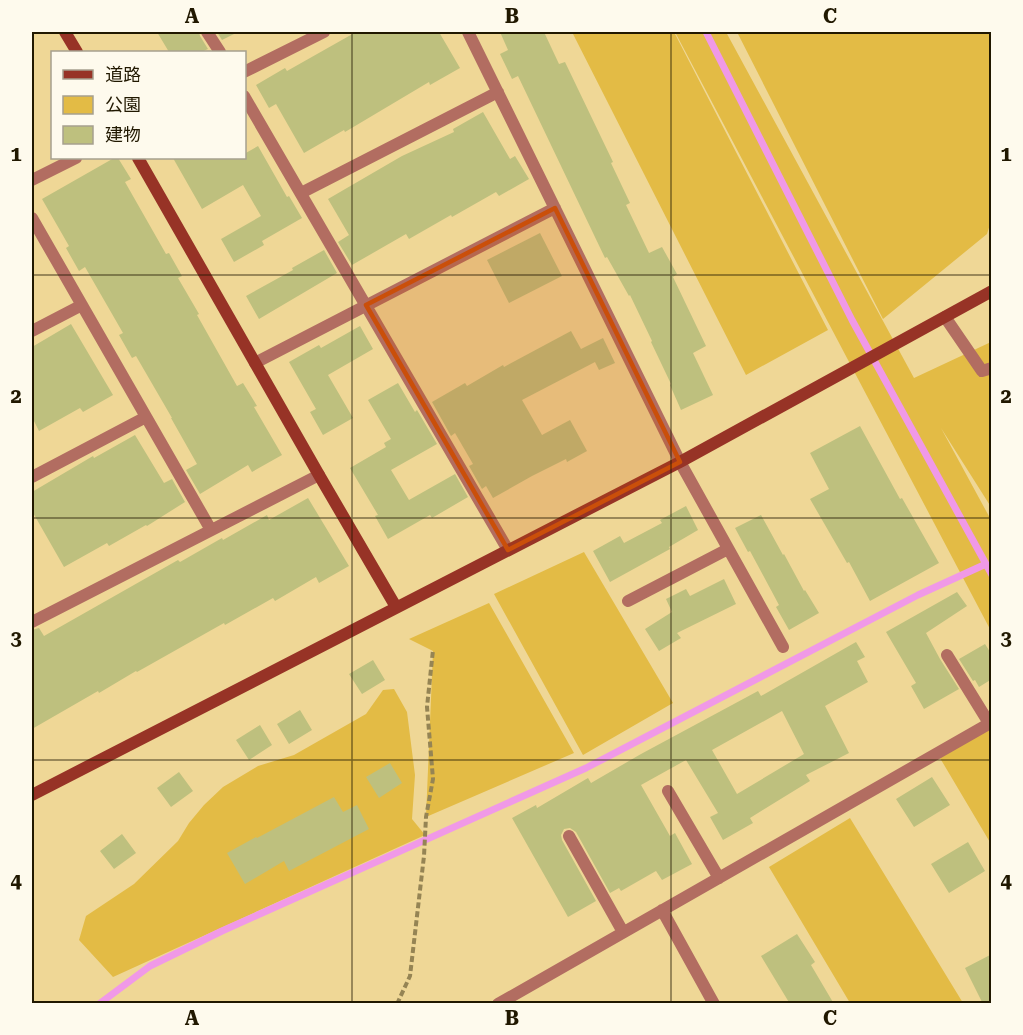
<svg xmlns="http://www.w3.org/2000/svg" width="1023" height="1035" viewBox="0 0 1023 1035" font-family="'Roboto Serif','Noto Sans JP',serif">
<rect width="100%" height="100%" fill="#efd796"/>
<path fill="#e3bb45" d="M572,32h102l154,298 -82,45z
M675,32h51l188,346 77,-36v165l-50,-79 50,92v111z
M737,32h254l1,186 -5,16 -104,85z
M584,552l89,151 -90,52 -89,-161z
M489,603l85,150 -148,64 7,-166 -24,-12z
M394,689l13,23 8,63 -3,44 13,16 -312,142 -34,-37 7,-24 48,-32 44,-43 11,-18 15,-18 19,-18 35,-21 36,-11 72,-41 17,-24z
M991,722v122l-54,-91z
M850,818l113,185h-113l-81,-136z"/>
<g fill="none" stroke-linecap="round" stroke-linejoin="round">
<path stroke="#f099e7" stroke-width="7" d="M706,32l146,288 140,255
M99,1004l51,-38 72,-35 364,-163 332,-173 68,-31"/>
</g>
<path fill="#bec07e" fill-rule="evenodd" d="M157,32h42l1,4 8,13 -7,3h-32z
M217,32h21l-16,8z
M356,32h83l21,36 -30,17 -1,-3 -84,50 -1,-2 -40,23 -28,-49 -7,4 -13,-23 29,-17 2,3z
M500,32h44l15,32 6,-2 48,100 -2,1 19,40 -4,2 23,48 13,-6 15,27 -4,3 33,69 -13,7 20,42 -32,15 -11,-25 1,-1 -20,-42 1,-1 -22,-46 -1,1 -22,-39 -2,1 -87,-182 -6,3 -12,-25 8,-4z
M483,112l27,47 5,-3 14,23 -30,17 -3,-4 -44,25 -1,-2 -42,24 -3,-5 -54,31 -14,-23 11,-7 -21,-36 74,-43 52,-24 -1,-3z
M258,146l29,51 2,-1 13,22 -40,23 2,4 -30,17 -13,-23 40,-23 -18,-31 -41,24 -29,-51h71v-4z
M114,158h4l13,21 -6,3 41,72 3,-1 13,23 -4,2 21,36 -2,1 40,71 6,-3 14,23 -3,1 28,48 -30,17 -4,-7 -48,29 -14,-24 11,-6 -26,-46h1l-36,-62 -4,2 -13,-23 4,-2 -38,-66 -6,4 -13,-23 3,-2 -27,-47z
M540,233l22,43 -53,27 -22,-43z
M324,250l13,23 -78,46 -13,-23 47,-26 -1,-2z
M71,324l42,71 -30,17 -3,-4 -41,23 -7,-14v-70z
M360,326l13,23 -45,26 25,43 -30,17 -13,-23 6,-3 -27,-47 30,-17 2,3z
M571,331l10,18 22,-11 12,25 -16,7 -4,-8 -73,38 20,35 28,-15 17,31 -20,11 -1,-3 -34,17 -39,22 -7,-12 -4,3 -13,-23 4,-2 -18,-31 -4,3 -19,-34 33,-19 2,3 36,-21 1,2z
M398,383l17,29 2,-2 20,34 -46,26 18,30 46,-26 13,23 -36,21 -2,-3 -42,24 -13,-23 3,-1 -28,-47 36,-21 -2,-4 7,-4 -23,-39z
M860,426l40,73 2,-1 37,65 -69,38 -21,-39 -2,1 -37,-64 19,-10 -19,-36z
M135,435l29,48 8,-4 13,23 -38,24 -1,-1 -37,21 -2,-3 -43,24 -32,-56v-19l61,-36 1,2z
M308,498l41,68 -30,17 -3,-6 -41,24 -2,-3 -48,27 -1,-2 -87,49 -1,-1 -37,22 -1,-2 -66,38v-99l7,-2 5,8 134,-76 2,2 42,-24 1,2 44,-25 2,5z
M686,506l12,24 -29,17 1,2 -60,33 -17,-31 27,-15 4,7 38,-20 -2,-3z
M761,515l22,40 1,-1 20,37 1,-1 14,23 -30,17 -13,-23 3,-2 -29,-54 -2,1 -13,-24z
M724,579l12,25 -59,29 4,5 -22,13 -14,-22 27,-17 -6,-13 20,-10 4,7z
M957,592l10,14 -41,27 14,26 19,30 -35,20 -13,-23 5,-3 -30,-51z
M856,642l9,15 -8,4 11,21 -43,24 24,47 -43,22 4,6 -60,37 3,5 -30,17 -13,-23 8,-4 -32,-53 -45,25 29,51 5,-3 17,31 -30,16 -6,-9 -35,20 -2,-3 -9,5 -34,-61 -6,-4 -6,1 -3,6 1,5 34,61 -28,16 -56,-99 24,-13 1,3 51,-30 3,5 50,-29 117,-63 3,5zM782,711l22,43 -67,40 -25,-44z
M985,644l7,11v24l-13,8 -4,-7 -2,1 -14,-22z
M373,660l12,20 -23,14 -13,-20z
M300,710l12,20 -23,14 -12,-20z
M260,725l12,20 -23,15 -13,-20z
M390,763l12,20 -23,15 -13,-21z
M179,772l14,19 -22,16 -14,-19z
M932,777l18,28 -36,22 -18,-28z
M334,797l9,15 14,-7 12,24 -80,42 -5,-10 -39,23 -18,-31 29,-16 1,1z
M122,834l14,19 -22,16 -14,-18z
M968,842l17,29 -36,22 -18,-29z
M797,934l18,28 -4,3 23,39h-44l-29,-48z
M992,954v50h-9l-18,-36z"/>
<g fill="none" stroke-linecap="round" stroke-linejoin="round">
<path stroke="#958454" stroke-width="4" stroke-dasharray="6 3" stroke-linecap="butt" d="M397,1004l13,-28 14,-120 2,-39 7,-38 -6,-72 6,-57"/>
<path stroke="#b26d61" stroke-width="12" d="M207,32l13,20
M468,32l212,430 103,185
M244,72l80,-40
M244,96l264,454
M32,180l44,-22
M301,193l197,-101
M32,218l179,312
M945,317l37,54 10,-3
M32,331l50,-26
M255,363l300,-155
M32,477l114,-60
M628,601l100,-52
M32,622l287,-147
M947,655l42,68
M668,791l51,87
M569,836l54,96
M662,910l52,94
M498,1004l494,-282"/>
<path stroke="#973326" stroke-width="12" d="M65,32l12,20
M138,158l181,317 77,132
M32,795l648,-333 312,-171"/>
</g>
<path fill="#ca4f0a" fill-opacity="0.2" stroke="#ca4f0a" stroke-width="4.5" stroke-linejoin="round" d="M555,208l125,254 -172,88 -142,-245z"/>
<path fill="none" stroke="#211800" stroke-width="1.5" stroke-opacity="0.55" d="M352,32v972M671,32v972M32,275h960M32,518h960M32,760h960"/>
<rect width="1023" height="1035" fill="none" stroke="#fefaed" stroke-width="66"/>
<rect x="51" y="51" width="195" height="108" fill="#fefaed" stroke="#a6a08e" stroke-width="1.5"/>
<rect x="63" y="70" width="30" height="9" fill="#973326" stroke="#a6a08e" stroke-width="1.5"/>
<text x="105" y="81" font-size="18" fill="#211800">道路</text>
<rect x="63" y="96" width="30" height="18" fill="#e3bb45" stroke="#a6a08e" stroke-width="1.5"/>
<text x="105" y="111" font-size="18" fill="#211800">公園</text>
<rect x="63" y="126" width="30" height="18" fill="#bec07e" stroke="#a6a08e" stroke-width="1.5"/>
<text x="105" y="141" font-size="18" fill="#211800">建物</text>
<rect x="33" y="33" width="957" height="969" fill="none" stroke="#211800" stroke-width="2"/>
<g font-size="20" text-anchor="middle" font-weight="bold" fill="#211800">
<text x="192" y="23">A</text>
<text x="512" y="23">B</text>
<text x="830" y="23">C</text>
<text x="16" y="161">1</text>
<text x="1006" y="161">1</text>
<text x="16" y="403">2</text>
<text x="1006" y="403">2</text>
<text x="16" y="645">3</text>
<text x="1006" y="645">3</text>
<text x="16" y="888">4</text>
<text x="1006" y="888">4</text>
<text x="192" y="1025">A</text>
<text x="512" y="1025">B</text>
<text x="830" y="1025">C</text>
</g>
</svg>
